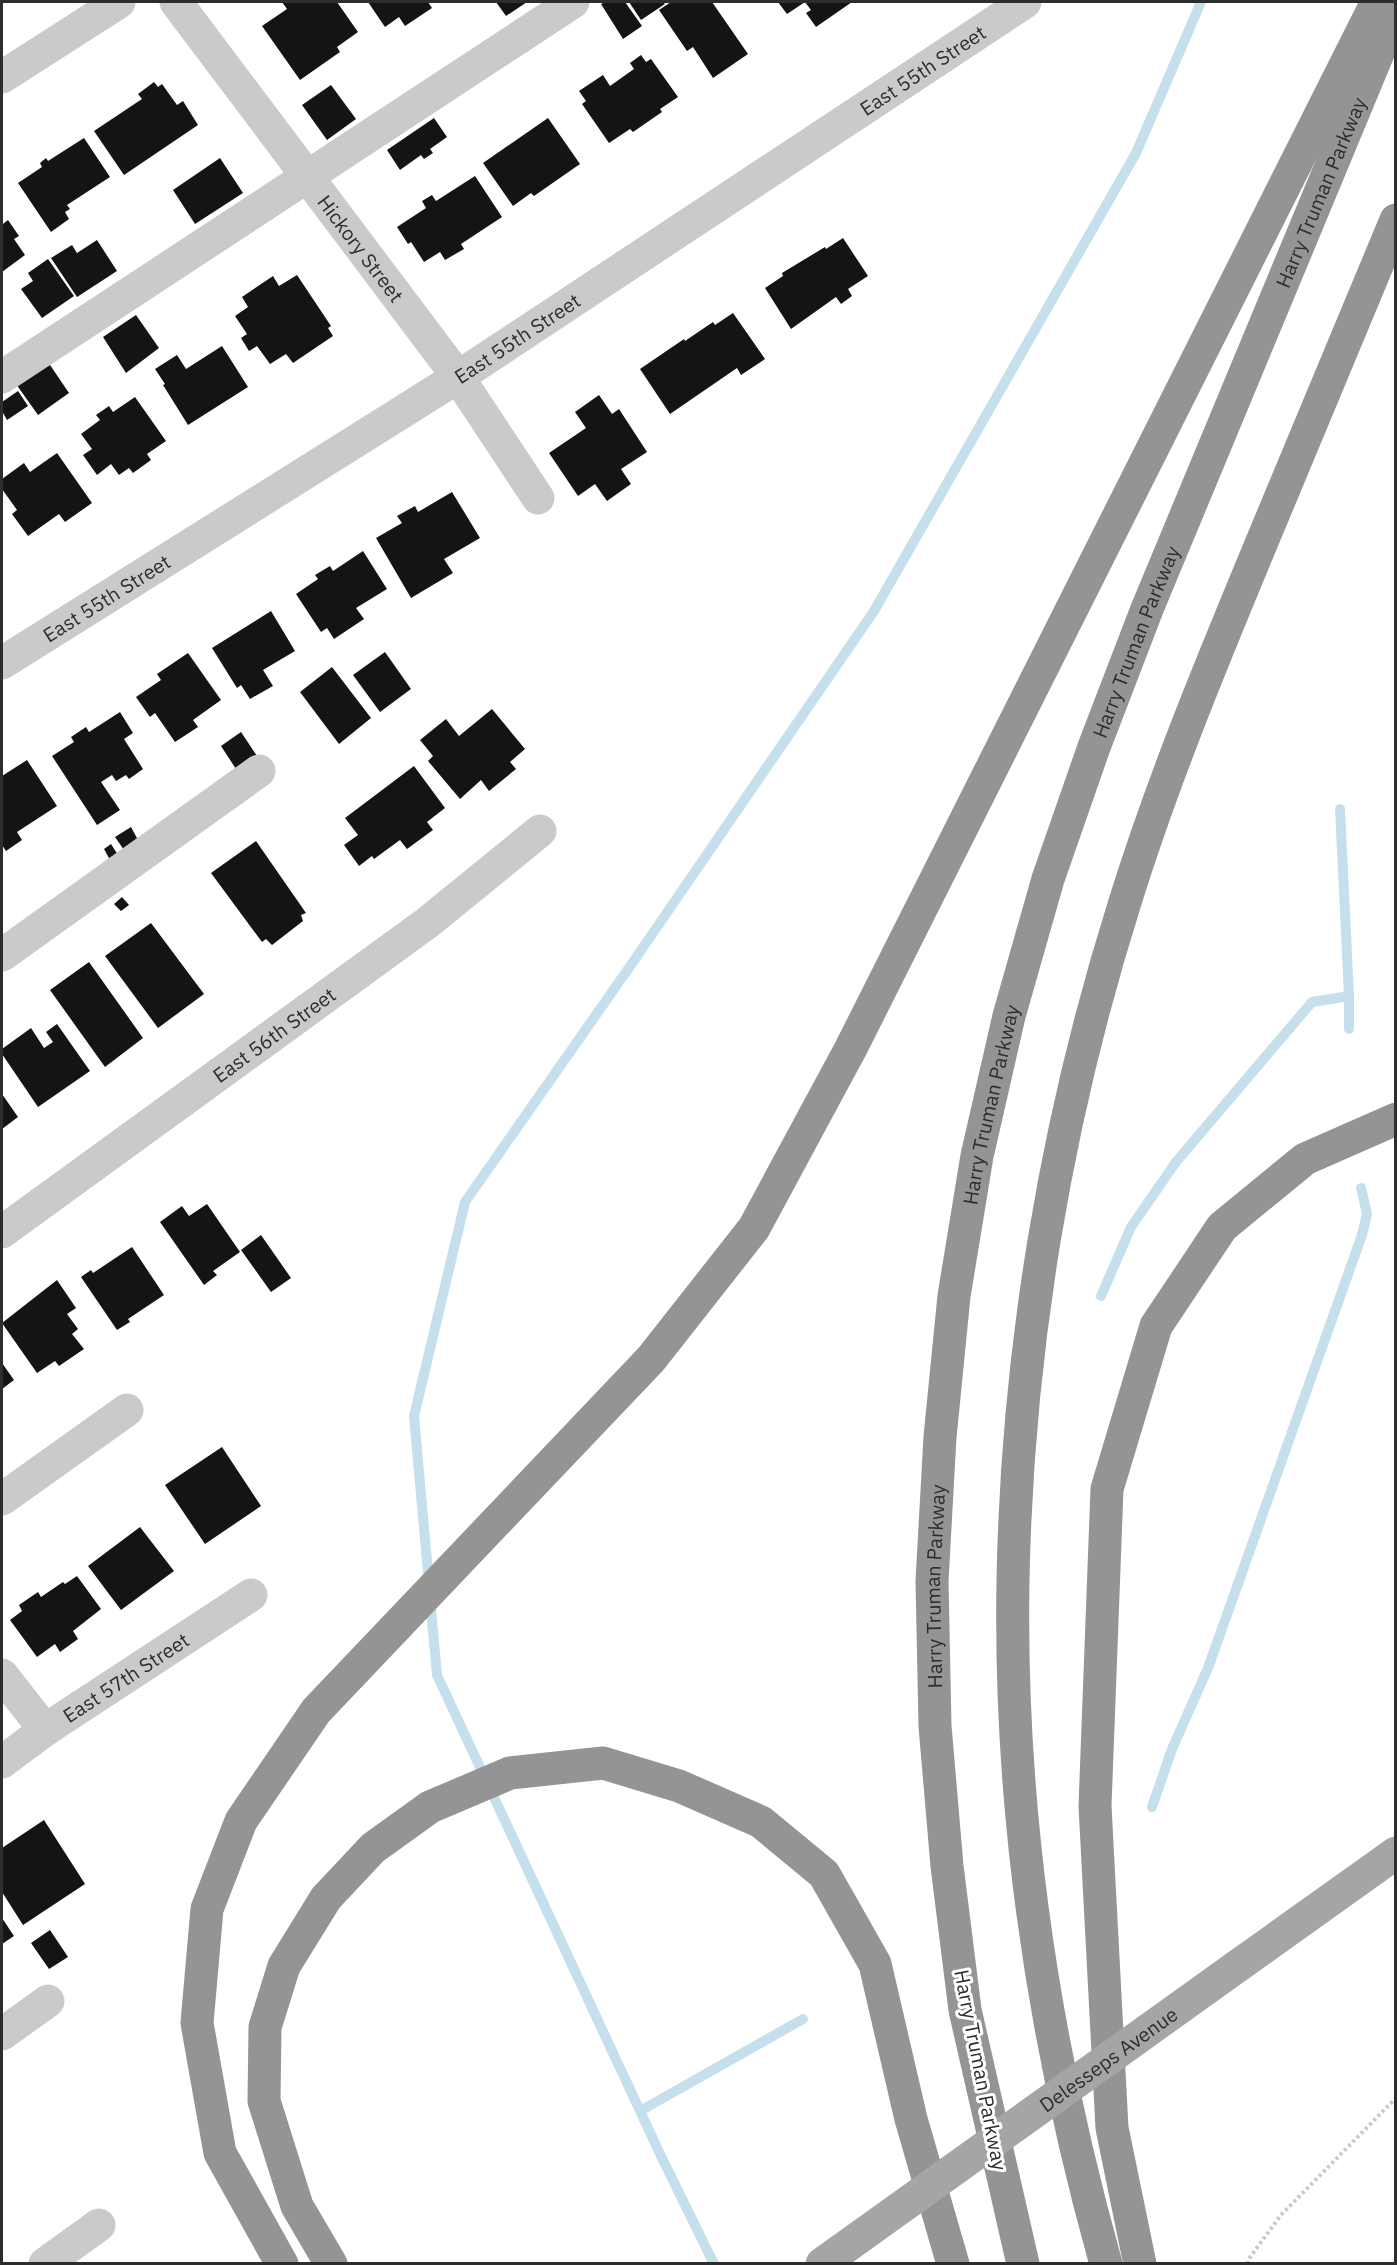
<svg xmlns="http://www.w3.org/2000/svg" width="1397" height="2265" viewBox="0 0 1397 2265" font-family="'IBM Plex Sans',sans-serif">
<rect width="100%" height="100%" fill="#fff"/>
<g fill="none" stroke-linecap="round" stroke-linejoin="round">
<path stroke="#c5e0ec" stroke-width="10" d="M1340,809l9,187
M1101,1296l30,-69 45,-65 136,-160 37,-6v33
M429,1584l-15,-168 51,-214 168,-240 241,-351 262,-458 65,-151
M430,1599l7,76 224,481 53,108
M1152,1807l20,-58 36,-81 154,-433 5,-21 -6,-26
M640,2111l163,-92"/>
</g>
<path fill="#141414" d="M282,2h55l21,30 -21,15 3,5 -40,28 -38,-54 25,-17z
M368,2h60l4,6 -27,18 -6,-9 -14,10z
M496,2h31l-21,14z
M605,2h20l17,24 -19,13 -22,-35z
M629,2h34l2,2 -24,16z
M671,2h41l36,52 -35,24 -20,-31 -6,4 -28,-41z
M778,2h74l-36,25 -10,-14 5,-3 -6,-8 -18,12z
M641,55l5,7 5,-3 27,38 -18,12 2,3 -29,20 -3,-3 -21,14 -27,-39 4,-3 -7,-10 24,-16 7,11 24,-17 -4,-6z
M154,82l4,5 4,-3 15,21 6,-4 15,24 -74,50 -30,-44 48,-32 -4,-5z
M331,85l25,34 -29,21 -25,-35z
M434,118l13,19 -17,12 3,4 -9,6 -3,-4 -21,15 -13,-20z
M548,118l32,46 -46,32 -3,-3 -18,13 -30,-43z
M84,138l26,39 -43,28 3,4 -5,3 4,7 -18,13 -33,-49 24,-16 -2,-4 6,-5 2,3z
M220,158l23,35 -48,31 -22,-34z
M475,176l27,41 -41,27 3,5 -19,11 -5,-8 -16,10 -13,-20 -3,2 -11,-17 29,-19 -4,-7 10,-6 4,6z
M8,220l11,16 -5,3 11,16 -23,17v-50l1,2z
M843,238l25,38 -20,13 4,7 -11,8 -5,-7 -45,32 -26,-41 18,-12 -1,-3 43,-26 1,2z
M97,240l20,31 -40,26 -26,-39 21,-13 5,8z
M48,259l26,37 -32,22 -21,-29 12,-8 -5,-8z
M297,275l34,51 -3,2 5,8 -40,27 -7,-9 -16,10 -13,-18 -8,5 -8,-13 6,-4 -12,-18 13,-9 -6,-10 31,-21 6,10z
M733,313l32,46 -24,16 -4,-7 -67,46 -30,-45 44,-30 1,2 28,-19 2,3z
M136,315l23,33 -33,25 -23,-36z
M222,346l26,41 -60,38 -25,-40 2,-1 -10,-15 22,-14 9,14z
M48,362l21,31 -31,22 -22,-31z
M18,391l10,15 -21,14 -5,-9v-9z
M599,395l13,19 7,-5 28,43 -26,17 10,15 -24,17 -12,-17 -17,12 -29,-43 37,-25 -11,-16z
M135,397l31,44 -19,13 4,6 -18,13 -4,-5 -10,7 -8,-11 -14,11 -14,-20 9,-6 -11,-15 19,-14 -4,-5 13,-9 4,6z
M57,453l35,50 -27,19 -6,-8 -31,22 -16,-22 5,-4 -15,-21v-10l22,-16 6,9z
M452,492l28,46 -36,21 9,14 -42,25 -35,-60 26,-15 -5,-7 18,-10 3,6z
M363,551l24,38 -31,19 8,11 -30,20 -7,-11 -6,4 -25,-38 22,-15 -3,-4 15,-9 3,5z
M271,611l24,40 -32,19 10,16 -23,13 -9,-14 -4,3 -25,-40z
M385,652l26,37 -31,23 -27,-37z
M188,653l33,47 -28,20 5,7 -23,15 -20,-29 -5,4 -14,-20 25,-17 -4,-6z
M332,667l39,51 -32,26 -39,-52z
M492,709l33,40 -15,13 6,7 -27,22 -8,-11 -21,19 -32,-38 5,-5 -13,-16 26,-21 13,17z
M120,712l13,21 -9,6 19,30 -14,10 -3,-4 -10,6 -4,-6 -11,7 19,28 -23,15 -45,-69 22,-14 -3,-5 15,-10 3,5z
M241,732l16,24 -21,13 -15,-23z
M27,760l30,46 -40,26 5,8 -16,11 -4,-6v-69z
M414,766l31,42 -18,14 6,8 -26,19 -7,-9 -26,19 -2,-3 -13,10 -15,-21 14,-10 -13,-17z
M131,827l7,13 -14,10 -9,-13z
M256,841l50,72 -5,2 2,6 -31,24 -6,-6 -4,3 -51,-69z
M111,844l7,11 -8,5 -6,-11z
M122,897l7,8 -8,6 -7,-7z
M151,923l53,71 -46,34 -53,-72z
M89,962l54,76 -38,29 -55,-77z
M57,1024l33,47 -52,36 -36,-53v-5l29,-21 13,20 9,-6 -7,-10z
M2,1094l16,23 -16,12z
M207,1204l33,48 -27,19 4,4 -13,10 -44,-63 22,-16 7,10z
M261,1235l30,43 -20,14 -30,-42z
M132,1247l32,48 -36,24 2,3 -13,8 -36,-53 10,-7 2,3z
M57,1280l19,28 -9,6 11,15 -6,5 12,15 -25,17 -4,-5 -18,12 -35,-50z
M2,1363l12,17 -12,9z
M222,1447l39,59 -56,38 -40,-59z
M140,1527l34,44 -53,39 -33,-44z
M77,1576l24,33 -28,22 5,8 -18,13 -5,-8 -18,13 -27,-37 12,-9 -3,-6 19,-13 3,5 22,-15 2,2z
M44,1820l41,64 -62,41 -21,-33v-44z
M2,1918l12,18 -12,8z
M50,1930l18,27 -19,12 -18,-26z"/>
<g fill="none" stroke-linecap="round" stroke-linejoin="round">
<path stroke="#cacaca" stroke-width="4" stroke-dasharray="3 3" stroke-linecap="butt" d="M1248,2264v-4l33,-45 115,-117"/>
<g stroke="#cacaca" stroke-width="33">
<path id="s1" d="M176,2l282,375 80,121"/>
<path d="M2,77l117,-75"/>
<path d="M2,377l571,-375"/>
<path id="s2" d="M2,663l456,-286 567,-375"/>
<path d="M2,955l257,-184"/>
<path id="s3" d="M2,1232l425,-309 113,-92"/>
<path d="M2,1499l125,-89"/>
<path d="M2,1675l43,55"/>
<path id="s4" d="M2,1762l43,-32 206,-135"/>
<path d="M2,2034l46,-33"/>
<path d="M45,2264l54,-39"/>
</g>
<path stroke="#a5a5a5" stroke-width="33" d="M1239,1965l157,-112"/>
<g stroke="#949494" stroke-width="33">
<path d="M282,2264l-62,-111 -23,-130 10,-114 34,-88 75,-110 335,-352 103,-131 97,-180 526,-1046"/>
<path d="M331,2264l-34,-58 -33,-105 1,-74 19,-61 42,-68 47,-50 57,-41 80,-34 93,-10 76,23 82,36 63,52 51,90 36,155 42,145"/>
<path id="s5" d="M1023,2264l-58,-254 -18,-144 -12,-140 -3,-145 8,-144 14,-141 23,-140 32,-140 39,-137 46,-132 53,-138 249,-599"/>
<path d="M1106,2264c-62,-221 -97,-453 -93,-683 4,-229 43,-461 112,-679 38,-122 87,-240 136,-358 45,-108 90,-216 135,-324"/>
<path d="M1140,2264l-28,-136 -17,-322 12,-317 49,-163 66,-99 83,-68 91,-40"/>
</g>
<path stroke="#a5a5a5" stroke-width="33" id="s6" d="M822,2264l417,-299"/>
</g>
<g text-anchor="middle" dominant-baseline="central" stroke-width="6" stroke-linejoin="round" paint-order="stroke">
<g font-size="20" fill="#2d2d2d" stroke="#fff">
<text stroke="none"><textPath href="#s2" startOffset="1095">East 55th Street</textPath></text>
<text stroke="none"><textPath href="#s5" startOffset="2144">Harry Truman Parkway</textPath></text>
<text stroke="none"><textPath href="#s1" startOffset="308">Hickory Street</textPath></text>
<text stroke="none"><textPath href="#s2" startOffset="609">East 55th Street</textPath></text>
<text stroke="none"><textPath href="#s2" startOffset="123">East 55th Street</textPath></text>
<text stroke="none"><textPath href="#s5" startOffset="1658">Harry Truman Parkway</textPath></text>
<text stroke="none"><textPath href="#s3" startOffset="336">East 56th Street</textPath></text>
<text stroke="none"><textPath href="#s5" startOffset="1172">Harry Truman Parkway</textPath></text>
<text stroke="none"><textPath href="#s5" startOffset="686">Harry Truman Parkway</textPath></text>
<text stroke="none"><textPath href="#s4" startOffset="150">East 57th Street</textPath></text>
<text stroke="none"><textPath href="#s6" startOffset="352">Delesseps Avenue</textPath></text>
<text transform="translate(981 2070) rotate(79)">Harry Truman Parkway</text>
</g>
</g>
<rect width="1397" height="2265" fill="none" stroke="#2d2d2d" stroke-width="6"/>
</svg>
